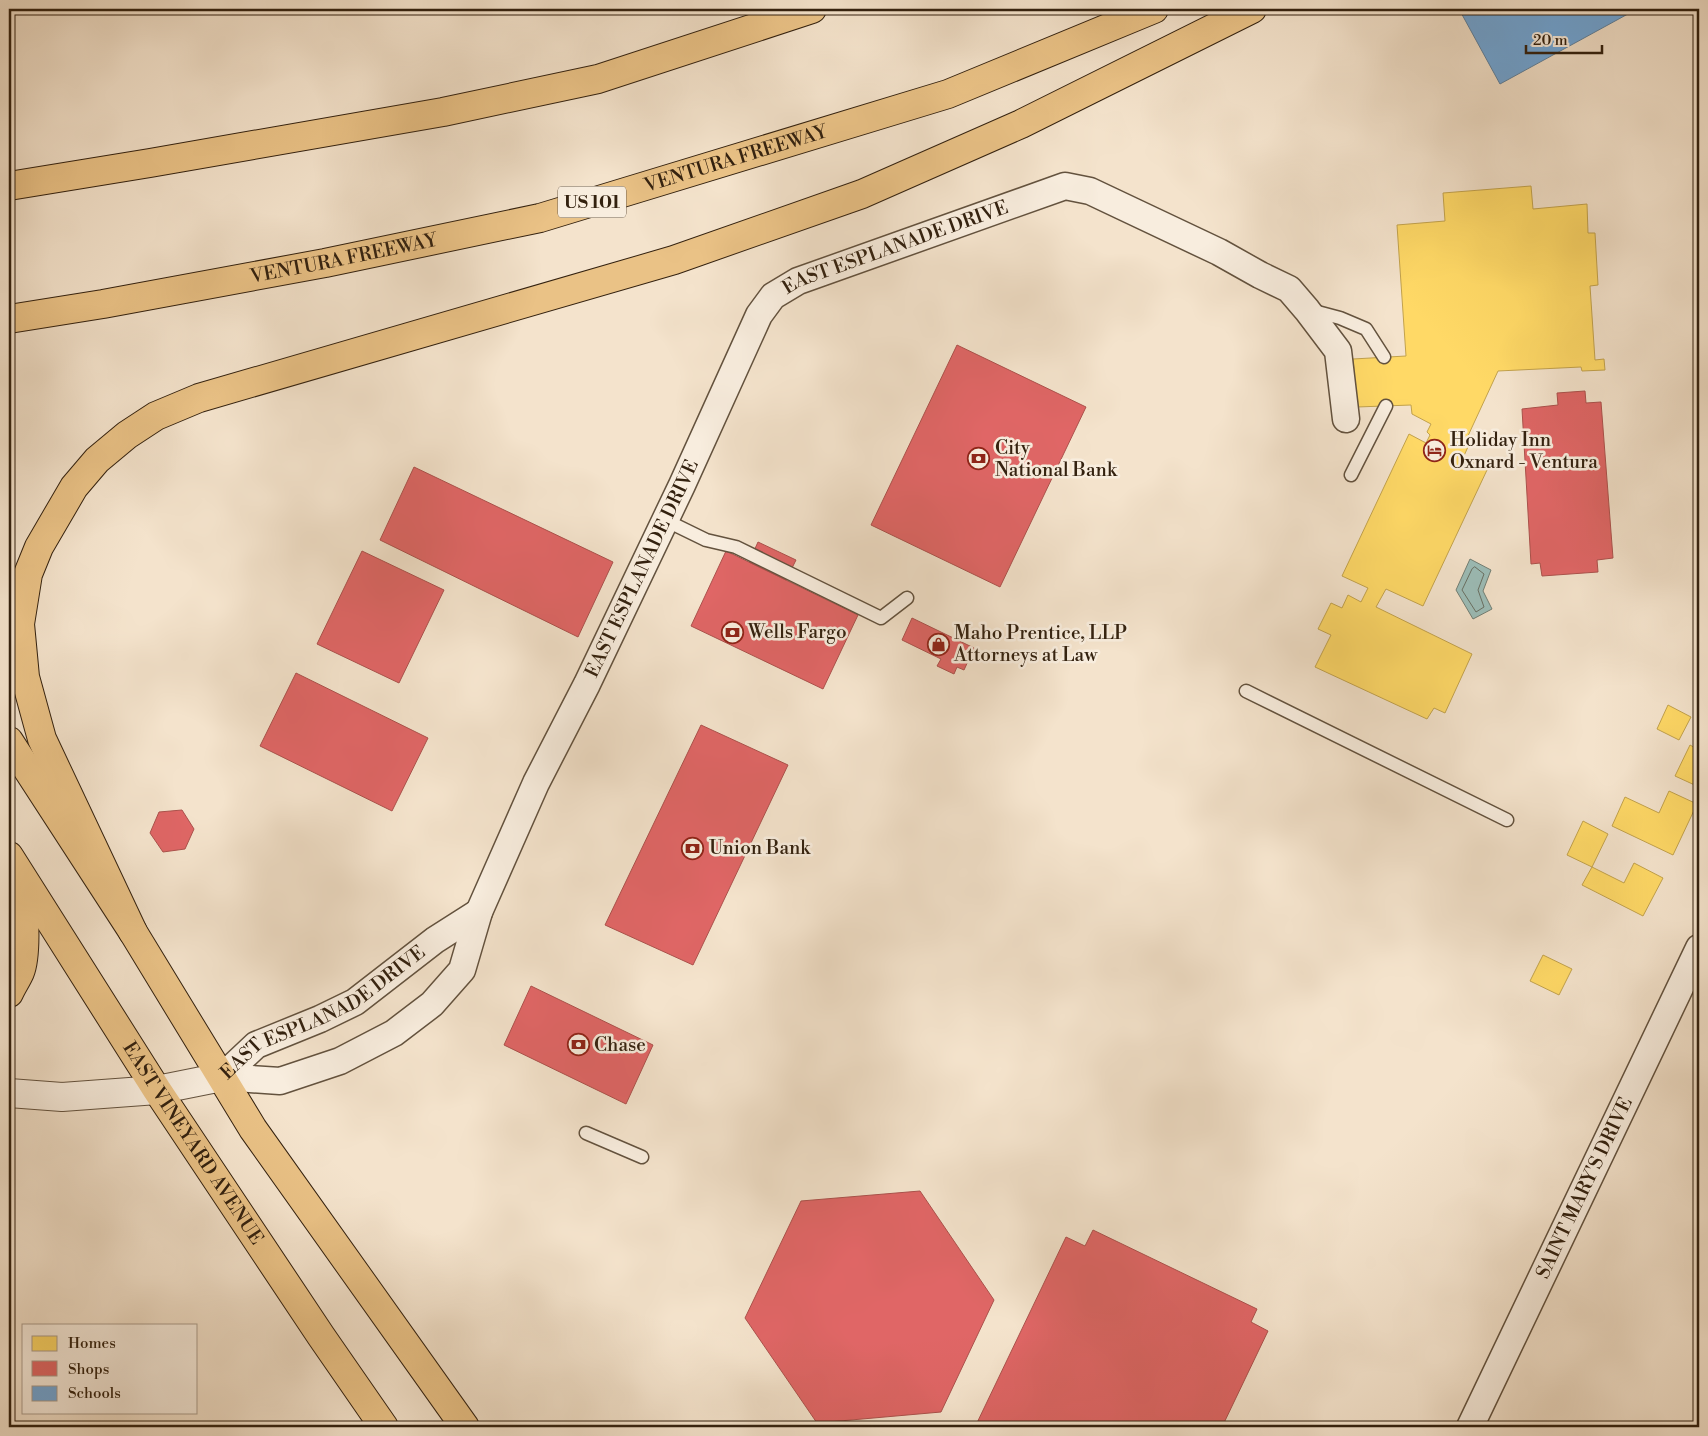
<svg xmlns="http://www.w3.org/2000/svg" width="1708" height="1436" viewBox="0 0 1708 1436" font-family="'Libre Bodoni',serif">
<rect width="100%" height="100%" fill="#f4e3cc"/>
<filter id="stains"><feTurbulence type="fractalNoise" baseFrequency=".004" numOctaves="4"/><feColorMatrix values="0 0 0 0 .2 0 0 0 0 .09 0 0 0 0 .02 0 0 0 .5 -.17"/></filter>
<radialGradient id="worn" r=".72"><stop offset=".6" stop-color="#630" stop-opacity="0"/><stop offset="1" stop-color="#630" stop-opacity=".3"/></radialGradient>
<path fill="#9cbeb9" stroke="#727f75" d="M1470,559l21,11 -8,21 9,18 -19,10 -17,-29z"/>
<path fill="#ffd966" stroke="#c2a24c" d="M1531,186l2,23 54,-5 1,29h7l3,52 -8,1 5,74 9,-1 1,11 -23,1 -1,-4 -83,4 -31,67 4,2 -8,18 24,12 -64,136 -37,-17 -10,18 96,47 -27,59 -11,-5 -7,11 -112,-52 16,-32 -13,-6 13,-26 11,5 6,-13 13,7 7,-14 -26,-12 67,-142 17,9 4,-8 -3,-3 4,-8 -19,-10 -1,-9 -54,2 -4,-48 53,-3 -9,-131 48,-4 -2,-28z
M1668,705l23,12 -12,23 -22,-11z
M1690,745l9,5v37l-24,-11z
M1669,791l28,13 -24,51 -61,-29 13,-29 34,16z
M1583,821l25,13 -16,33 -25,-12z
M1634,863l29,15 -20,38 -61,-31 10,-18 32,16z
M1543,955l29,14 -13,26 -29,-14z"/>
<path fill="#e06666" stroke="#ac514c" d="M957,345l129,62 -86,180 -129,-62z
M1585,391l1,12 15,-1 12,156 -16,2 1,12 -56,4 -2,-13 -9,1 -9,-155 36,-4 -1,-12z
M414,467l199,95 -35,75 -198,-97z
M758,542l38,18 -10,20 -37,-18z
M362,551l82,39 -45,93 -82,-39z
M726,551l132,64 -35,74 -132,-63z
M912,618l62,30 -10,22 -7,-3 -3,7 -17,-8 4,-7 -39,-19z
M296,673l132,65 -36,73 -132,-65z
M701,725l87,40 -95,200 -88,-40z
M182,810l12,19 -9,20 -22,3 -13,-19 9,-21z
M531,986l122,59 -27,59 -122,-59z
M920,1191l74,109 -53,112 -124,11 -72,-105 56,-117z
M1093,1230l164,79 -6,13 17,9 -46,96h-247l91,-190 19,9z"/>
<path fill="#6fa8dc" stroke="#5d809e" d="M1459,9h178l-137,75z"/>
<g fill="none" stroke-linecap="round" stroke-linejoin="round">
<path stroke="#687064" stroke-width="1" d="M1475,567l9,7 -6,16 6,17 -8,5 -14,-22 10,-21z"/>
<defs>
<path id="service" d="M1310,310l30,8 26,11 18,28
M1351,475l35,-69
M665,520l41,20 30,7 145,71 26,-20
M1246,691l261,129
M586,1133l56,24"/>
<g id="minor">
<path id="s1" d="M222,1077l58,4 60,-20 54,-28 38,-29 30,-34 17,-58 57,-129 51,-99 95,-199 77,-170 14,-19 25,-15 267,-95 25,5 129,61 41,23 29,14 18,21 31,41 8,68"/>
<path id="s2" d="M222,1077l34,-32 64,-26 35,-17 80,-62 44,-28"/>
<path id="s3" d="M1470,1427l229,-479"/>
</g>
<path id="tertiary" d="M9,1093l53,4 95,-7 65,-13"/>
<g id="primary">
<path d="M9,741l124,191 120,197 212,298"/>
<path id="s4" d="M9,856l148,234 164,246 63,91"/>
<path d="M9,993c3,-7 8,-14 11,-21 8,-19 3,-71 2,-93"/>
</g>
<g id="motorway">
<path d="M9,186l141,-23 293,-51 155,-33 214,-70"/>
<path id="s5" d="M9,319l94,-15 222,-41 215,-45 408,-124 206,-85"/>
<path d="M133,932l-91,-193 -17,-62 -5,-53 8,-50 11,-27 35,-60 23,-27 30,-25 29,-19 43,-18 475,-138 188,-66 159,-70 231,-115"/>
</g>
</defs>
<use href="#service" stroke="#63523e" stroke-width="15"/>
<use href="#minor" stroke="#63523e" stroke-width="29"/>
<use href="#tertiary" stroke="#63523e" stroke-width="30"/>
<use href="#primary" stroke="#33210f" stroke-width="30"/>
<use href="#motorway" stroke="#33210f" stroke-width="30"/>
<use href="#service" stroke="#f8edde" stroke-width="12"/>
<use href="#minor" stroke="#f8edde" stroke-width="26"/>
<use href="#tertiary" stroke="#f8edde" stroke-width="28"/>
<use href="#primary" stroke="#eac286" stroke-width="28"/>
<use href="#motorway" stroke="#eac286" stroke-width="28"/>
</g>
<defs>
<symbol id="hotel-ring" viewBox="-11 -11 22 22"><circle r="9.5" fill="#f8edde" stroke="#8f2418" stroke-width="1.5"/><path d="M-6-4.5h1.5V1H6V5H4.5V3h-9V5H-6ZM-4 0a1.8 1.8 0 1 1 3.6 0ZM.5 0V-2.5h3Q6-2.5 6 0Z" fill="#8f2418"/></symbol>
<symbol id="bank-ring" viewBox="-11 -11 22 22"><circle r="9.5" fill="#f8edde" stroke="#8f2418" stroke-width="1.5"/><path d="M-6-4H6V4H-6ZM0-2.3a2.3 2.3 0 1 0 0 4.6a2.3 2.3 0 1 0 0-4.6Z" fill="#8f2418"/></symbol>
<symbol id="shop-ring" viewBox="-11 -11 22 22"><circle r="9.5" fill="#f8edde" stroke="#8f2418" stroke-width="1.5"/><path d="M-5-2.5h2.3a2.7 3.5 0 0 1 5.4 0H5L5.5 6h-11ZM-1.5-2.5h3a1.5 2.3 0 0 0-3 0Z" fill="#8f2418"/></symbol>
</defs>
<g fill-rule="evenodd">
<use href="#hotel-ring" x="1422" y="438" width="25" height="25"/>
<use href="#bank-ring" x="966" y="446" width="25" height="25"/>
<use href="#bank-ring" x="720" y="620" width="25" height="25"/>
<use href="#shop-ring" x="926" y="632" width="25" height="25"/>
<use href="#bank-ring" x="680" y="836" width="25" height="25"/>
<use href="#bank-ring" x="566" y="1032" width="25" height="25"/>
</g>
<g text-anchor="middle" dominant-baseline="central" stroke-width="5" stroke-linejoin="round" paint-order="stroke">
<rect fill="#f8edde" stroke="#6e5e4d" stroke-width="1" x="558" y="186.5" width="68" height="31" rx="4"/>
<g font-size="18" font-weight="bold" fill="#33210f">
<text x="592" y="202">US 101</text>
</g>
<g font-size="19" fill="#33210f" stroke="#f8edde">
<text stroke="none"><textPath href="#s5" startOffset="745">VENTURA FREEWAY</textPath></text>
<text stroke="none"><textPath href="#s1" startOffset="1151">EAST ESPLANADE DRIVE</textPath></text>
<text stroke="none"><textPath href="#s5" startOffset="340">VENTURA FREEWAY</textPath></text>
<text stroke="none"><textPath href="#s1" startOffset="716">EAST ESPLANADE DRIVE</textPath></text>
<text stroke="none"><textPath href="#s2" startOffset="121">EAST ESPLANADE DRIVE</textPath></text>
<text stroke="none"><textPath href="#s4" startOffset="341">EAST VINEYARD AVENUE</textPath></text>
<text stroke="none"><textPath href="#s3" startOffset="265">SAINT MARY'S DRIVE</textPath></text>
</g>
<g font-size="19" fill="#33210f" stroke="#f8edde" text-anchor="start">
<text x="1450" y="440">Holiday Inn<tspan x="1450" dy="22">Oxnard - Ventura</tspan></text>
<text x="995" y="448">City<tspan x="995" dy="22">National Bank</tspan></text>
<text x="748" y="632">Wells Fargo</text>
<text x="954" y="633">Maho Prentice, LLP<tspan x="954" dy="22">Attorneys at Law</tspan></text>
<text x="709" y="848">Union Bank</text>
<text x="594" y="1045">Chase</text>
</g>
</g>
<rect width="1708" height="1436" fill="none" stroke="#f4e3cc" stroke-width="30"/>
<rect x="10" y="10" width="1688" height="1416" fill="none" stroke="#33210f" stroke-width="2.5"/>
<rect x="15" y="15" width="1678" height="1406" fill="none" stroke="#33210f"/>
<rect x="22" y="1324" width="175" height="90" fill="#f8edde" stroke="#a99b8b"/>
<rect x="32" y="1336" width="25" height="15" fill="#ffd966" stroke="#a99b8b"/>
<text x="68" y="1348" font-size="15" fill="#33210f">Homes</text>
<rect x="32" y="1361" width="25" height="15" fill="#e06666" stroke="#a99b8b"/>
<text x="68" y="1374" font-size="15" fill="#33210f">Shops</text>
<rect x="32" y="1386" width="25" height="15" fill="#6fa8dc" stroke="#a99b8b"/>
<text x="68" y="1398" font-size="15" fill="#33210f">Schools</text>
<path d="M1526 45v8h76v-8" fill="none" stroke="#33210f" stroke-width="2.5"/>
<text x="1533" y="45" font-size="15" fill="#33210f" stroke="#f8edde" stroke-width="4" paint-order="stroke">20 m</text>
<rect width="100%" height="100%" filter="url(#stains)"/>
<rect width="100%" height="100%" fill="url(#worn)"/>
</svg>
